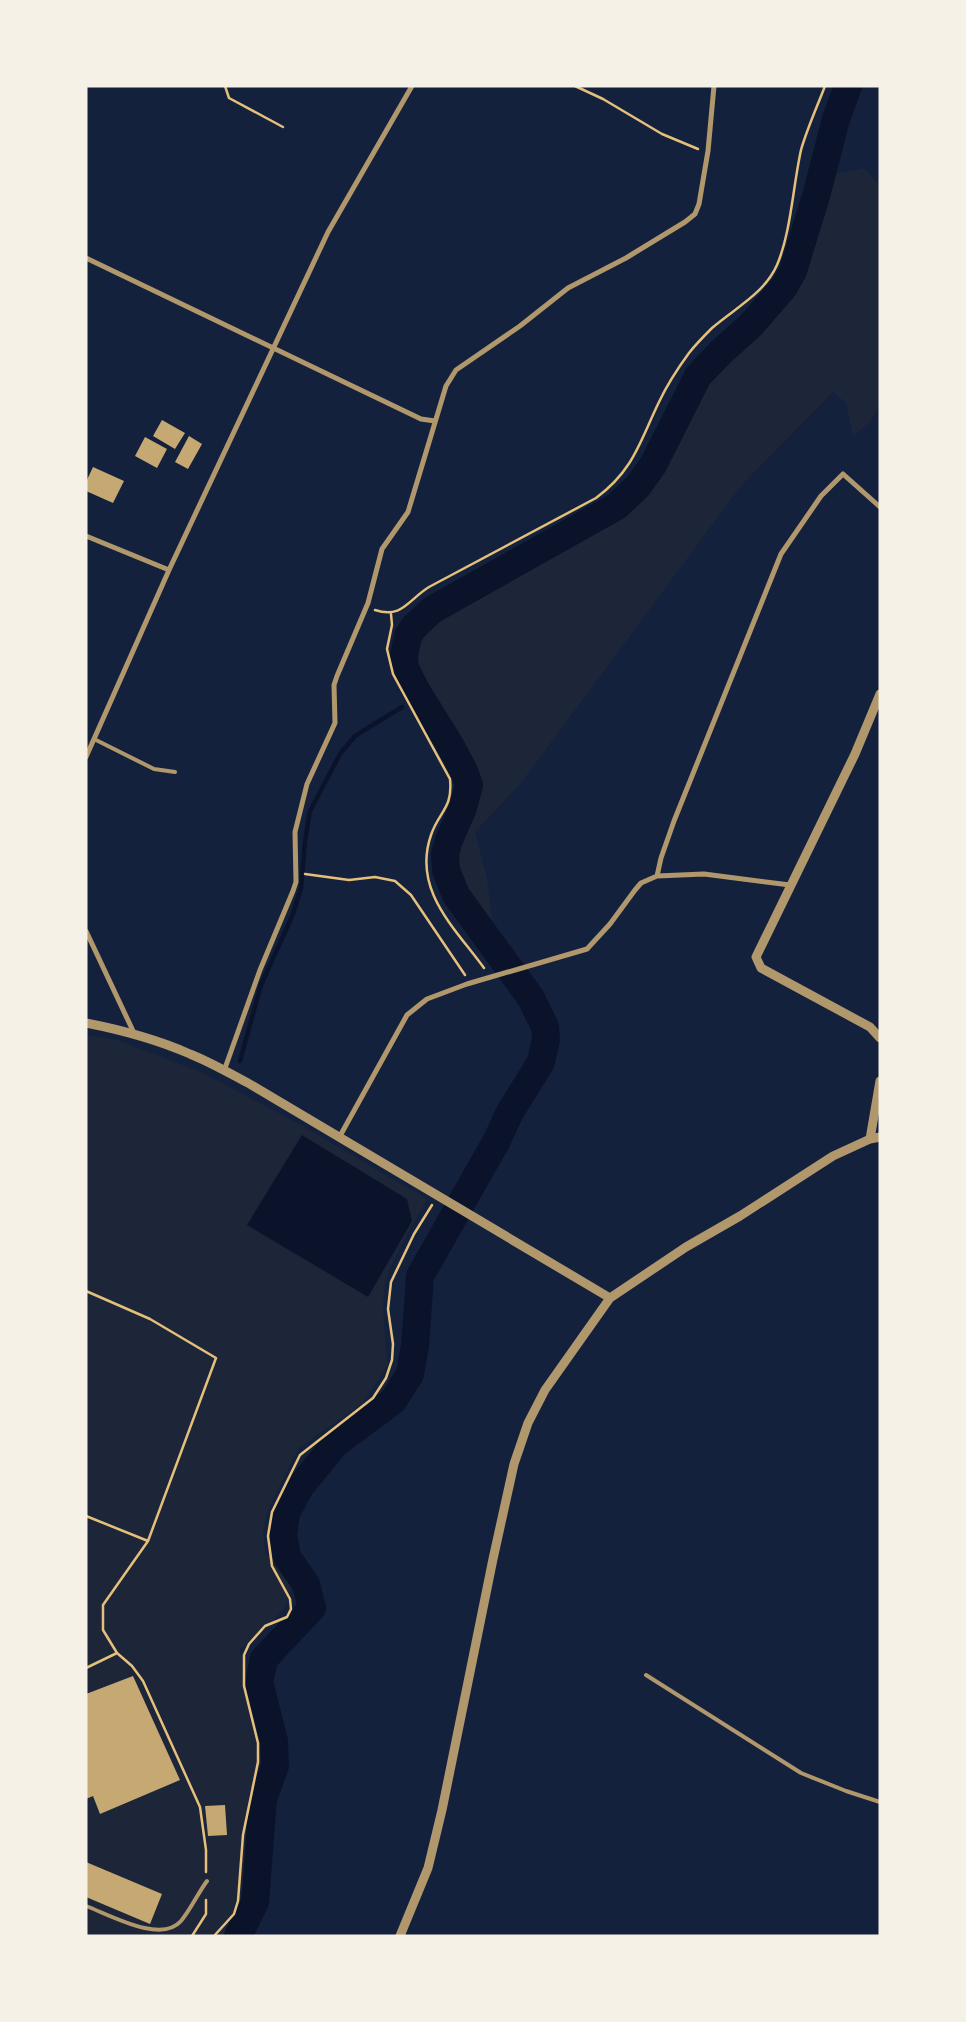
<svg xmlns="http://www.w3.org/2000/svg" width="966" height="2022" viewBox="0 0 966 2022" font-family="'Fira Sans Condensed',sans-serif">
<rect width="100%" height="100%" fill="#14213d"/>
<path fill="#1d2539" d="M864,168l16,18v219l-10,17 -17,14 -7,-33 -13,-11 -93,95 -219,296 -46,49 12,46 6,50 -23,-30 -19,-47 25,-64 -41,-77 -21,-49 16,-45 191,-106 22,-19 14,-20 41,-84 26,-29 56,-52 21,-32 31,-99z
M86,1035l31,5 86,33 96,51 128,75c-11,22 -38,64 -42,86 -4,27 0,53 3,80l-26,39 -63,44 -28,55 -8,24 2,24 26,33 -5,22 -18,21 -28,22 21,114 -22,153 -13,20h-140z"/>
<path fill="#0b132b" d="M302,1135l105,64 5,22 -44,76 -121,-72z"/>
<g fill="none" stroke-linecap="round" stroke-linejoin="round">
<path stroke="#0b132b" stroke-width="4.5" d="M413,697l4,-5
M240,1061l21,-76 32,-71 8,-26 4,-47 5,-30 30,-57 15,-18 47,-29"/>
<path stroke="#0b132b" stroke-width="28" d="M238,1936l17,-34 8,-104 12,-32 -1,-25 -15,-59 5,-23 48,-51 -6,-24 -19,-27 -4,-22 3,-22 14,-26 36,-44 57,-42 17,-27 5,-28 5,-70 76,-134 14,-30 31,-50 5,-23 -1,-12 -14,-29 -75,-103 -10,-25 -1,-16 4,-14 14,-32 6,-23 -5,-14 -14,-26 -33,-53 -12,-24 -1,-12 4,-20 6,-9 18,-17 185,-104 21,-20 15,-21 45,-89 23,-24 30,-27 33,-38 9,-16 23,-75 20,-77 12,-33"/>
</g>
<path fill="#c6a872" d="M162,420l23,13 -10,16 -22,-13z
M189,436l13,8 -14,25 -13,-7z
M145,437l22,12 -10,19 -22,-12z
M93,467l31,14 -11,22 -27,-12v-9z
M133,1676l47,104 -80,34 -7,-18 -7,3v-105z
M225,1805l2,30 -19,1 -3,-30z
M86,1862l76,32 -12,30 -64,-27z"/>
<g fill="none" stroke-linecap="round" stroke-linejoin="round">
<path stroke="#e5c07b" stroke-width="2.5" d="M225,86l4,12 54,29
M575,86l28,13 59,35 36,15
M375,610c27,9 33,-10 54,-23l167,-89c38,-28 44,-57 63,-96 8,-17 19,-34 30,-49 7,-9 15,-17 23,-25 23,-20 52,-34 65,-63 14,-33 16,-79 24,-115 6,-21 16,-43 24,-64
M391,614l1,11 -5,24 6,25 57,105c3,30 -11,32 -19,56 -19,55 24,93 53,133
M305,874l44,6 26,-3 20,4 16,14 54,80
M86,1291l64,28 66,39 -68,183
M86,1516l62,25 -45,64v25l14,23 15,13 11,15 57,126 6,43v22
M86,1668l31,-15
M192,1936l14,-22v-14
M214,1936l20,-22 4,-13 5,-66 15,-73v-19l-14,-57v-31l5,-11 16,-18 22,-9 4,-8 -1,-10 -18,-33 -4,-30 4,-24 28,-57 73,-57 13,-20 6,-18 1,-16 -5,-35 3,-27 23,-48 18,-29"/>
<path stroke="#b1986c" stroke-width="4" d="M94,739l60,30 21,3
M646,1675l155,98 45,18 34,11
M86,1906c24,9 75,38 95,15 10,-12 17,-28 26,-40"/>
<path stroke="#b1986c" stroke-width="5" d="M86,258l335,161 14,2
M86,536l83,34
M86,757l83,-187 159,-338 84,-146
M657,876l4,-18 13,-37 107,-267 40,-58 22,-22 37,33
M86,931l48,102
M224,1071l36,-101 33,-79 3,-9 -1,-50 12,-48 28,-61 -1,-38 3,-9 31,-73 14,-54 26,-37 38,-126 10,-16 64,-44 48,-38 58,-30 59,-36 10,-8 4,-10 9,-53 6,-65
M340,1136l67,-121 20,-16 40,-15 120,-35 23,-25 25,-34 6,-7 16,-7 47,-2 86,11"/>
<path stroke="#b1986c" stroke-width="9" d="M880,694l-25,60 -99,203 5,11 109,59 10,11
M86,1023c36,7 70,16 104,31 20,8 39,19 58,29l362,215
M870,1139l10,-58
M400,1936l28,-68 14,-58 51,-251 21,-95 14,-41 17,-33 65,-92 76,-51 54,-31 93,-60 37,-17 10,-2"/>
</g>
<rect width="966" height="2022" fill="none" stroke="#f6f1e7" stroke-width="175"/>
</svg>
